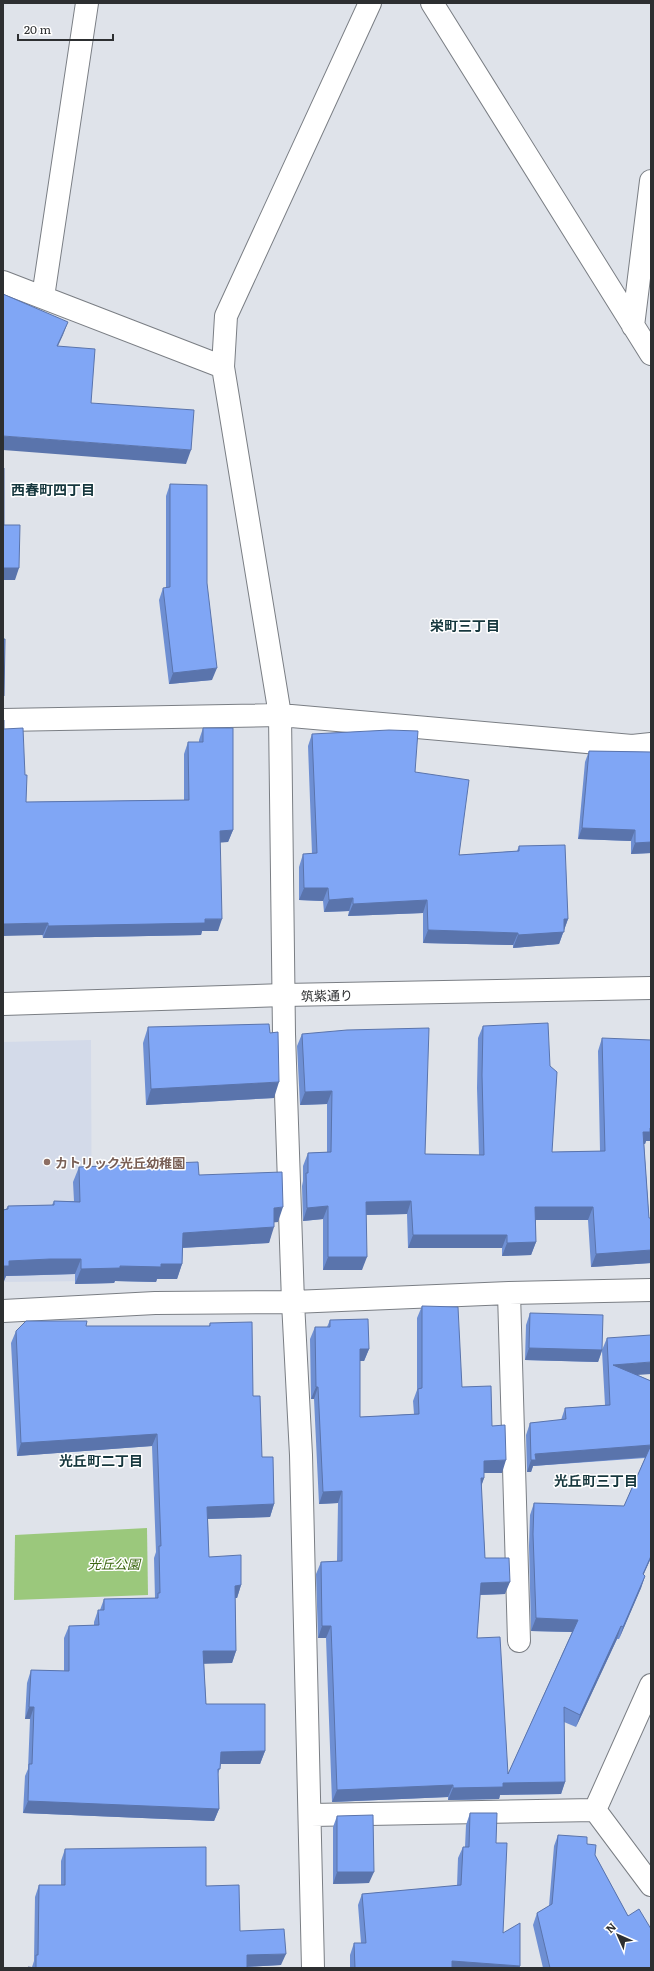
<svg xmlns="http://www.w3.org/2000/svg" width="654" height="1971" viewBox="0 0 654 1971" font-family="Literata,'Noto Sans JP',serif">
<rect width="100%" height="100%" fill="#dfe3ea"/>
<path fill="#d3dae9" d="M91,1040l1,241 -89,1v-240z"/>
<path fill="#9bc87c" d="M147,1528l1,67 -134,5 1,-65z"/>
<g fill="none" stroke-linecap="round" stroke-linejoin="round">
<defs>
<path id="minor" d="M432,3l219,351
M3,282l220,85
M43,297l44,-294
M633,326l18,-145
M3,720l277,-5 352,31 19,-2
M509,1293l10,348
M3,1311l152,-8 138,-1 216,-9 142,-3
M651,1685l-56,125 56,75
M311,1815l284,-5
M313,1968l-12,-513 -8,-153 -9,-268 -4,-319 -57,-348 3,-51 144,-313"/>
<path id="tertiary" d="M3,1004l281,-9 367,-7"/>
</defs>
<use href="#minor" stroke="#7a7e84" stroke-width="24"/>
<use href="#tertiary" stroke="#7a7e84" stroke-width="24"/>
<use href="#minor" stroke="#fff" stroke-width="22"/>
<use href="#tertiary" stroke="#fff" stroke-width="22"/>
</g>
<path fill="#6e8fd3" d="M170,484l42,196 -43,4 -10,-84 4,-12h3v-92z
M203,728l30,102 -5,12h-8l-2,89h-16l-1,4 -158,3 -39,-209 22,73 158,-2v-46l4,-12h11v-2z
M312,734l103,38 44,83 58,-4 2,-5 49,73 -9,25 -46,4v-3l-90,-2v-30l-75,3 1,-5 -25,1 -1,-11 -24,-1v-33l4,-13h9l-4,-108z
M589,751l62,1v101l-20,1v-13l-53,-2 7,-77z
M483,1026l69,126 48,-1 -2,-100 4,-13 44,103 -1,3h-1l5,74h2v45l-60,4 -3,-47h-52v22l-5,13 -29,1v-8h-94l-1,-34 -41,1 -4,55h-39v-51l-20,2 -1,-35 1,-5v-15l5,-13 19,-1v-48l-27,1 -3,-59 5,-12 123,120 54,1 -2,-67 1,-50z
M148,1027l126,71 -128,7 -3,-62z
M79,1167l120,8 79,47h-4l-5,21 -86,5 -1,16 -5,15h-20l-1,3 -41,-1 -1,2 -39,1v-10l-31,1 -38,1 -2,5h-1v-71l3,-1 2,-3 44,-1 2,-4h20l-1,-19z
M422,1306l40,81 30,39 10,47h-18v5l-3,8 4,72 20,36 -25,1 -3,43 31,136 64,-142 -41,-1 -2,-85 1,-31 4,-12 90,3 21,-48 -112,8 -2,6h-4l-1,-37 4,-12 31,-3 4,-12 40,-3 -3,-54 -4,11 -73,-2 1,-35 4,-12 72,37 5,-12 31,37 13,6v177l-8,17 2,1 -4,12 -22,51h-2l-41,88 -12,-5 1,60 -4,12 -61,1 -1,4 -51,1v-3l-116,5 -6,-164h-8l-2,-64 5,-12 16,-1 1,-58 -19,1 -5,-105h-3l-1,-60 5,-12h12l3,-7 39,29 -5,12h-4v56l54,-3 -1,-13 4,-11v-72z
M210,1323l43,73 9,61 12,47 -4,13 -62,2 1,38 32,28 -4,13h-2l1,53 -4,12h-28l2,41 59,47 -5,13h-39l-3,10 1,35 -5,12 -191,-8 2,-37 3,-7 2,-50h-5l2,-36 4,-13 33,1v-33l5,-12 25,-1v-3l4,-12h2l4,-11 51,-1 -1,-40 2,-6 -4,-106 -135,10 -6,-113 5,-12 70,-5h123z
M470,1813l26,30 7,90 17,33 -1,2h-169v-13l4,-12h7l-3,-38 4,-11 95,-8 1,-28 5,-11h2l1,-22z
M337,1816l32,67 -36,1v-57z
M558,1835l29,9 8,11 33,61 23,52h-108l-10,-43 4,-12 12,-7 5,-60z
M65,1849l141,37 34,45 41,34 -34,2h-215l2,-6 1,-64 4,-12h22v-24z"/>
<path fill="#5a74ac" d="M68,322l-5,13 -11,24 5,-13z
M3,436l188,14 -5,14 -183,-14z
M3,568h16l-4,12h-12z
M217,668l-5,12 -43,4 4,-11z
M582,828l53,2 -4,11 -53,-2z
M233,830l-5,12 -12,1 4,-12z
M651,842v11l-20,1 4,-11z
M304,888h24l-5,13 -24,-1z
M353,898l-4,13 -25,1 5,-12z
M427,900l-4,13 -75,3 5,-12z
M222,919l-4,12h-16l-1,4 -158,3 5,-12z
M564,919h4l-9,25 -46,4 5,-13z
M48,923l-5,12 -40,1v-12z
M428,930l90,3 -5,12 -90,-2z
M279,1082l-5,16 -128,7 5,-16z
M332,1091l-5,13 -27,1 5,-13z
M650,1128h1v13h-5l-1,3h-6l4,-12z
M411,1201l-4,13 -46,1 5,-13z
M328,1206l-5,13 -20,2 4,-13z
M283,1207l-5,15 -10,1 6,-15z
M535,1207h58l-5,13h-57z
M274,1227l-5,16 -91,5 5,-15z
M413,1235h94l-5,13h-94z
M536,1242l-5,13 -29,1 5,-13z
M651,1250v13l-60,4 5,-13z
M328,1257h39l-5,13h-39z
M50,1259h31l-6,15 -69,2 -2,5h-1v-15l6,-5z
M161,1264h21l-5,15h-20l-1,3 -41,-1 -1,2 -39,1 6,-15z
M529,1348l73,2 -4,12 -73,-2z
M360,1349h9l-5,12h-8z
M651,1362v12l-42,3 4,-12z
M316,1387h2l-4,12h-3z
M157,1434l-5,12 -135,10 4,-13z
M651,1445l-5,12 -113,9 -2,6h-4l4,-12 4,-6z
M506,1460l-4,13h-23l5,-12z
M481,1478h3l-4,12z
M342,1491l-4,12 -19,1 4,-12z
M274,1504l-4,13 -67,2 4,-12z
M651,1556v2l-13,29 5,-13z
M645,1576l-4,12 -22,51 4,-12z
M510,1582l-5,12 -28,1 4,-12z
M241,1585l-4,13h-6l4,-12z
M536,1618l42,2 -5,12 -42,-1z
M322,1626h9l-5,12h-8z
M621,1626l-4,13 -41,88 4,-12z
M203,1651h33l-4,12 -33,1z
M29,1707h5l-4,12h-5z
M265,1751l-5,13h-44l5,-12z
M565,1782l-4,12 -61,1 -1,4 -51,1 5,-12 50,-5z
M453,1785l-5,12 -116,5 5,-12z
M28,1801l191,8 -5,12 -191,-8z
M337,1872h37l-5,11 -36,1z
M286,1954l-5,11 -39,2 5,-12z
M452,1961l68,5 -1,2h-70z"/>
<path fill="#80a6f5" stroke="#5a74ac" d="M3,294l65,28 -11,24 38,3 -4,54 103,7 -3,40 -188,-14z
M3,468h1v57h16l-1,43h-16z
M170,484l37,1v98l10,85 -44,5 -10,-85 7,-1z
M3,639h2l-1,57 -1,1z
M3,719l1,1v9l19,-1 2,47h2l-1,27 163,-2 -1,-58h15v-14h30v102l-13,1 2,88h-17v4l-157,3v-3l-45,1z
M389,730l29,1 -3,41 54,8 -10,75 60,-4v-5l46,-1 3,74h-4v13l-46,3v-2l-90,-3 -1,-30 -74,4v-6l-24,2 -1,-12h-24l-1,-34 14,-1 -5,-119z
M589,751l62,1v90l-16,1v-13l-53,-2z
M548,1023l2,43 7,6 -5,80 53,-1 -3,-113 49,2v88h-1v4h-7l6,86h2v32l-55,4 -3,-47h-58l1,35 -29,1v-8h-94l-2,-34 -45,1 1,55h-39v-51l-21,2 -1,-35h2v-20l23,-1 1,-61 -27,1 -3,-58 45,-4 82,-2 -4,126 59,1 -2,-80 1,-49z
M269,1024l1,9 8,-1 1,50 -128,7 -3,-62z
M198,1162l1,13 83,-3 1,35 -9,1v19l-91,6 -1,31h-21v3l-41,-1v2l-39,1v-10h-31l-41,2v5h-6v-56l5,-1v-3l46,-1v-4l26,1 -1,-35z
M422,1306l36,1 4,80 29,-1 1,40 13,-1 1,35 -22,1v17h-3l4,80h24l1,24 -29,1 -4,55 23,-1 8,137 70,-154 -42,-2 -3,-84 1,-31 90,3 27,-61 -116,9 1,6h-5l-1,-37 36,-4 -1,-11 45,-3 -3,-67 44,-3v27l-38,3 38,16v175l-8,18 2,2 -22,51 -2,-1 -41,89 -16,-8 1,75 -62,1v4l-50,1v-3l-116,5 -6,-164h-9l-1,-64 21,-1v-70l-19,1 -5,-105h-2l-1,-60h15v-7l38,-1 1,30h-9v68l59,-3 -1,-25 4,-1z
M530,1313l73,2 -1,35 -73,-2z
M26,1321h61l-1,5h124v-3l42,-1 1,74h7l2,61h11l1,47 -67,3 2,50 32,-2v30l-6,1 1,65h-33l3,53h59v47l-44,1 -1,17h-2l1,40 -191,-8 1,-37h3l2,-57h-5l2,-37 38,1v-45l30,-1 -1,-15h6v-11l54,-1v-5h2l-1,-47h2l-4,-112 -136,9 -5,-112z
M470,1813h27l-1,30h11l-4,90 17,-10v43l-68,-5v7h-97l-1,-25h12l-4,-49 99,-9 2,-38h6z
M373,1815l1,57h-37v-56z
M558,1835l29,2v7l9,1 -1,10 33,61 11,-7 12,20v39h-101l-13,-55 15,-9z
M206,1847v39l33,-1 1,46 44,-2 2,25 -39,1v13h-219v-1l8,1v-13h2l1,-70h26v-36z"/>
<circle fill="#8d6e63" stroke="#fff" stroke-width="1.5" cx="47" cy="1162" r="4"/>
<g text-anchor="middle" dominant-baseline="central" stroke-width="3" stroke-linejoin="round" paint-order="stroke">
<g font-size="13" fill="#2d2f31" stroke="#fff">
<text transform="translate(327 995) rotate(-1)">筑紫通り</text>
</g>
<g font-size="13" font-weight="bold" fill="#785e54" stroke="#fff" text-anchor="start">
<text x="55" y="1162">カトリック光丘幼稚園</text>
</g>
<g font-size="13" font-style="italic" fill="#3a650f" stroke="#fff">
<text x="114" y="1563">光丘公園</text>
</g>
<g font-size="14" font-weight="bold" fill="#16373d" stroke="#fff">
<text x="53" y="489">西春町四丁目</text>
<text x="465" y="625">栄町三丁目</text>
<text x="101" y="1460">光丘町二丁目</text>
<text x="596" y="1480">光丘町三丁目</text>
</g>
</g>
<rect width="654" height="1971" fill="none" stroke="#2d2f31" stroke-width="8"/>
<g transform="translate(618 1935) rotate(315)" stroke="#ffffff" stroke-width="3" paint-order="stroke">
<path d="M0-3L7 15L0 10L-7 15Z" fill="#2d2f31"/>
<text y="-6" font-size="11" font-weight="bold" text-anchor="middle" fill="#2d2f31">N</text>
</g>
<path d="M18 34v6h95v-6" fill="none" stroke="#2d2f31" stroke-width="2"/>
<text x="24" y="34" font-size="12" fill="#2d2f31" stroke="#ffffff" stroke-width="3" paint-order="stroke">20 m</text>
</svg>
